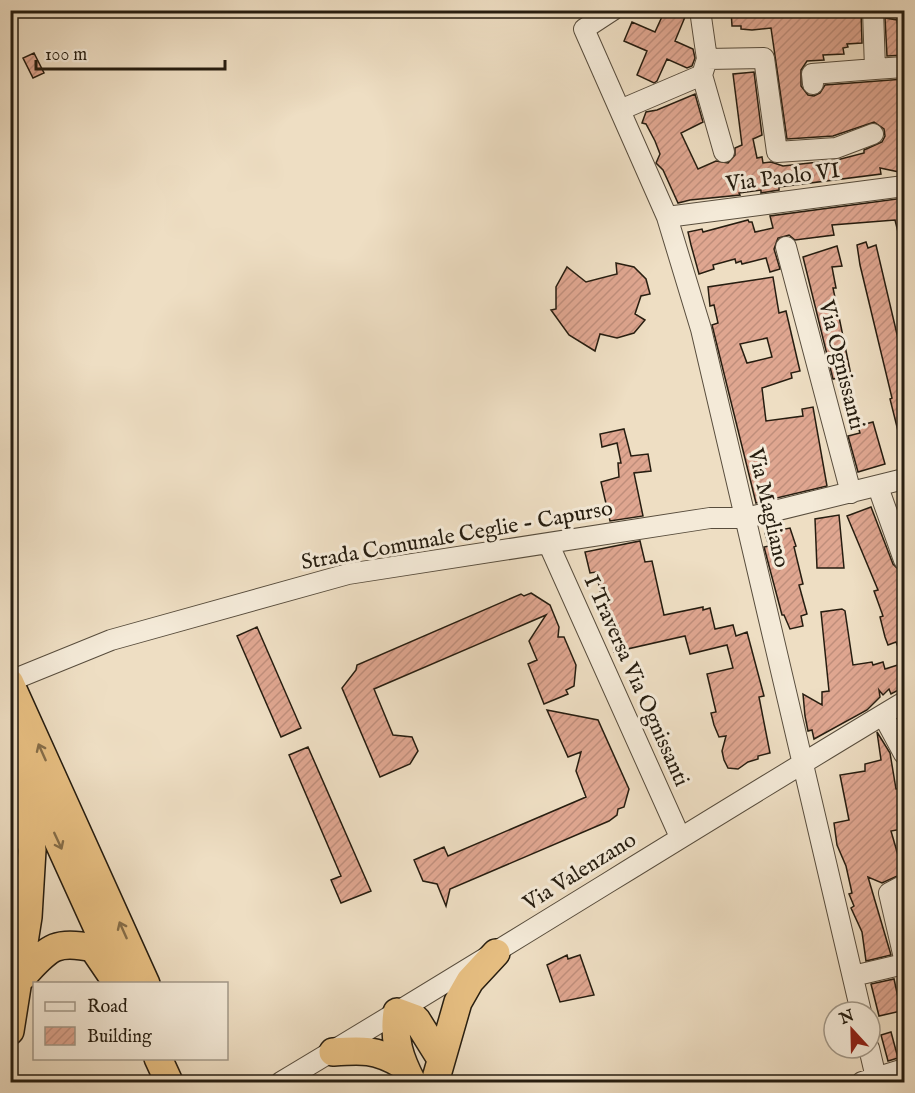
<svg xmlns="http://www.w3.org/2000/svg" width="915" height="1093" viewBox="0 0 915 1093" font-family="'IM FELL English',serif">
<defs>
<pattern id="building-hatch" width="6" height="6" patternUnits="userSpaceOnUse" patternTransform="scale(1.5)"><rect width="6" height="6" fill="#dfa690"/><path d="M-1 1l2-2M0 6l6-6M5 7l2-2" fill="none" stroke="#bf8e7b"/></pattern>
</defs>
<rect width="100%" height="100%" fill="#eedec3"/>
<filter id="stains"><feTurbulence type="fractalNoise" baseFrequency=".00333" numOctaves="4"/><feColorMatrix values="0 0 0 0 .2 0 0 0 0 .09 0 0 0 0 .02 0 0 0 .5 -.17"/></filter>
<radialGradient id="worn" r=".72"><stop offset=".6" stop-color="#630" stop-opacity="0"/><stop offset="1" stop-color="#630" stop-opacity=".3"/></radialGradient>
<path fill="url(#building-hatch)" stroke="#261d10" stroke-width="1.5" fill-rule="evenodd" d="M665,10l20,7 -10,24 18,8 2,9 -3,8 -5,2 -20,-9 -10,22 -3,2 -17,-8 10,-24 -23,-10 8,-19 23,10z
M731,10h130l1,33 -15,1 1,3 -5,1 1,6 -21,1 1,5 -17,1 -6,9v16l7,9 6,1 6,-3 5,-8 79,-6v94l-24,-5 1,6 -102,13v3l-18,3v-3l-22,3 1,2 -50,5 -12,3 -15,-33 -7,-7 4,-9 -5,-13 -9,-17 -4,-1 4,-11 11,-2 38,-16 8,28 -22,11 17,36 18,-8 12,2 7,-8v-7l7,-3 -9,-71 21,-2 8,63 -9,4 4,19 5,-1 1,6 8,-1 12,4 54,-6 27,-7v-3l18,-8 3,-6 -1,-7 -10,-7 -41,14 -46,3 -16,-111 -19,2 -11,-1v-3h-9z
M885,18l12,2 2,13 5,-1v23l-17,1z
M34,53l10,20 -11,5 -10,-20z
M904,198v46h-3l-6,-24 -63,5 2,10 -39,5 -6,-5 -11,3 -4,11 6,20 -10,3 -4,-14 -24,6 -1,-3 -5,2 -1,-4 -22,6 1,4 -15,5 -8,-29 -3,-13 14,-3 1,3 45,-12 1,2h3l3,10 18,-4 -3,-12z
M866,242l2,6 8,-3 28,119v78l-3,1 -11,-44 2,-1 -32,-133 -3,-20z
M837,246l5,20 -10,1 4,21h-3l18,87 -18,4 -30,-122z
M616,263l18,4 12,12 4,15 -9,2 -6,18 10,6 -11,13 -17,5 -17,-4 -5,17 -26,-16 -18,-25 5,-1v-22l11,-20 19,15 31,-8z
M773,277l6,36 7,-2 14,60 -9,2 1,5 -30,10 4,33 37,-5 -1,-7 11,-2 14,79 -71,17 -44,-178 6,-2 -4,-18 -4,1 -2,-19zM767,338l5,19 -25,6 -7,-19z
M873,422l12,42 -27,8 -10,-36 12,-3 -2,-7z
M624,429l7,27 17,-2 3,17 -17,2 9,43 -33,5 -9,-39 18,-5 -1,-14h3l-4,-20 -15,4 -2,-13z
M871,507l22,57 8,8 3,8v82l-8,-20 -8,3 -3,-8 -5,-20 3,-1 -9,-25 4,-1 -31,-74z
M839,515l5,53h-27l-2,-49z
M790,528l6,18 -2,1 9,37 -4,1 8,29 -6,2 2,10 -13,3 -6,-14h-2l-18,-68 5,-1 -4,-13z
M640,541l5,21 7,-1 12,54 39,-8v3l7,-2 5,21 18,-4 3,11 11,-4 17,64 -5,1 11,56 -12,3v3l-10,3 -10,7 -10,-1 -4,-8 -2,-9 4,-15 -7,1 -5,-12 -3,-12 5,-1 -9,-38 26,-6 -6,-23 -37,9 -5,-18 -71,16 -18,-80 -6,1 -5,-21z
M531,593l19,12 9,22 -1,10h6l12,28 -2,21 -8,4 2,4 -24,10 -16,-40 9,-4 -8,-19 17,-26 -172,74 19,46 19,2 6,14 -8,13 -30,13 -38,-89 14,-18 1,-5 164,-71 3,2z
M842,609l3,2 8,54 19,-3 1,3 10,-3 2,7 19,-6v24l-13,7 -2,-5 -6,6 -4,-5 1,7 -13,13 -53,29 -2,-9 -4,1 -3,-15 -2,-22 19,11v-13l7,-1 -8,-79z
M257,627l44,101 -20,9 -44,-101z
M547,710l51,10 31,69 -5,18 -6,2 -1,6 -8,6 -159,68 -4,17 -9,-22 -14,-3 -9,-21 30,-13 4,9 138,-59 -10,-26 5,-19 -13,5z
M877,732l13,21 6,36 7,-1 1,38h-3l1,3 -11,2 9,31 4,-1v12l-22,10 -14,-6 23,78 -25,6 -4,-29 -11,-24 3,-2 -5,-12 3,-1 -6,-27 -9,-21 -3,-22 15,-3 -9,-45 25,-4v-7l16,-4z
M308,747l63,144 -30,12 -10,-23 10,-4 -52,-121z
M567,955l1,4 12,-4 14,40 -34,7 -13,-37z
M894,979l7,32 -22,5 -8,-32z
M891,1032l7,26 -10,3 -7,-26z"/>
<g fill="none" stroke-linecap="round" stroke-linejoin="round">
<defs>
<path id="minor" d="M613,10l-29,19 83,188 34,112 160,683
M700,10l7,49 -5,16 22,77
M873,10l2,59 29,-2
M707,59l57,-1 13,94 59,-4 37,-14
M813,84l-1,-10 63,-5
M620,110l82,-35
M667,217l237,-31
M786,247l65,246
M878,487l26,73
M549,545l131,292
M10,681l101,-41 237,-66 362,-56h36l158,-39
M883,715l21,39
M904,885l-15,8 15,65
M853,976l51,-12
M869,1048l8,34
M281,1082c209,-125 415,-255 623,-380
M862,1082l42,-13"/>
<path id="highway" d="M10,683l136,301
M10,729l9,26 104,229
M21,978c27,-28 31,-39 72,-30l17,25
M10,1031l18,-114 4,-67 -9,-64
M333,1052c29,-2 42,-3 68,12
M158,1058l11,24
M412,1082c-12,-23 -19,-43 -15,-70l19,7 25,40
M435,1082l23,-80 12,-21 26,-28"/>
</defs>
<use href="#minor" stroke="#584d3d" stroke-width="22"/>
<use href="#highway" stroke="#261d10" stroke-width="30"/>
<use href="#minor" stroke="#f4ead8" stroke-width="20"/>
<use href="#highway" stroke="#e7bf82" stroke-width="27"/>
</g>
<defs><path id="oneway-shaft" d="M-6 0H5M1.5-3L5.5 0L1.5 3" fill="none" stroke-width="1.6" stroke-linecap="round" stroke-linejoin="round" transform="scale(1.5)"/></defs>
<g stroke="#866e49">
<use href="#oneway-shaft" transform="translate(42 752) rotate(-114)"/>
<use href="#oneway-shaft" transform="translate(58 841) rotate(65)"/>
<use href="#oneway-shaft" transform="translate(123 930) rotate(-114)"/>
</g>
<g text-anchor="middle" dominant-baseline="central" stroke-width="6" stroke-linejoin="round" paint-order="stroke">
<g font-size="22" fill="#261d10" stroke="#f4ead8">
<text transform="translate(783 178) rotate(-7)">Via Paolo VI</text>
<text transform="translate(841 365) rotate(76)">Via Ognissanti</text>
<text transform="translate(768 508) rotate(77)">Via Magliano</text>
<text transform="translate(457 536) rotate(-10)">Strada Comunale Ceglie - Capurso</text>
<text transform="translate(636 681) rotate(66)">I Traversa Via Ognissanti</text>
<text transform="translate(580 872) rotate(-32)">Via Valenzano</text>
</g>
</g>
<rect width="915" height="1093" fill="none" stroke="#eedec3" stroke-width="36"/>
<rect x="12" y="12" width="891" height="1069" fill="none" stroke="#261d10" stroke-width="3"/>
<rect x="18" y="18" width="879" height="1057" fill="none" stroke="#261d10" stroke-width="1.5"/>
<rect x="33" y="982" width="195" height="78" fill="#f4ead8" stroke="#a29888" stroke-width="1.5"/>
<rect x="45" y="1002" width="30" height="9" fill="#f4ead8" stroke="#a29888" stroke-width="1.5"/>
<text x="87" y="1012" font-size="18" fill="#261d10">Road</text>
<rect x="45" y="1027" width="30" height="18" fill="url(#building-hatch)" stroke="#a29888" stroke-width="1.5"/>
<text x="87" y="1042" font-size="18" fill="#261d10">Building</text>
<g transform="translate(852 1030) rotate(338)"><circle r="28" fill="#f4ead8" stroke="#a29888" stroke-width="1.5"/>
<path d="M0-4.5L10 22L0 15L-10 22Z" fill="#8f2418"/>
<text y="-9" font-size="16" font-weight="bold" text-anchor="middle" fill="#261d10">N</text>
</g>
<path d="M36 60v9h189v-9" fill="none" stroke="#261d10" stroke-width="3"/>
<text x="45" y="60" font-size="18" fill="#261d10" stroke="#f4ead8" stroke-width="4.5" paint-order="stroke">100 m</text>
<rect width="100%" height="100%" filter="url(#stains)"/>
<rect width="100%" height="100%" fill="url(#worn)"/>
</svg>
